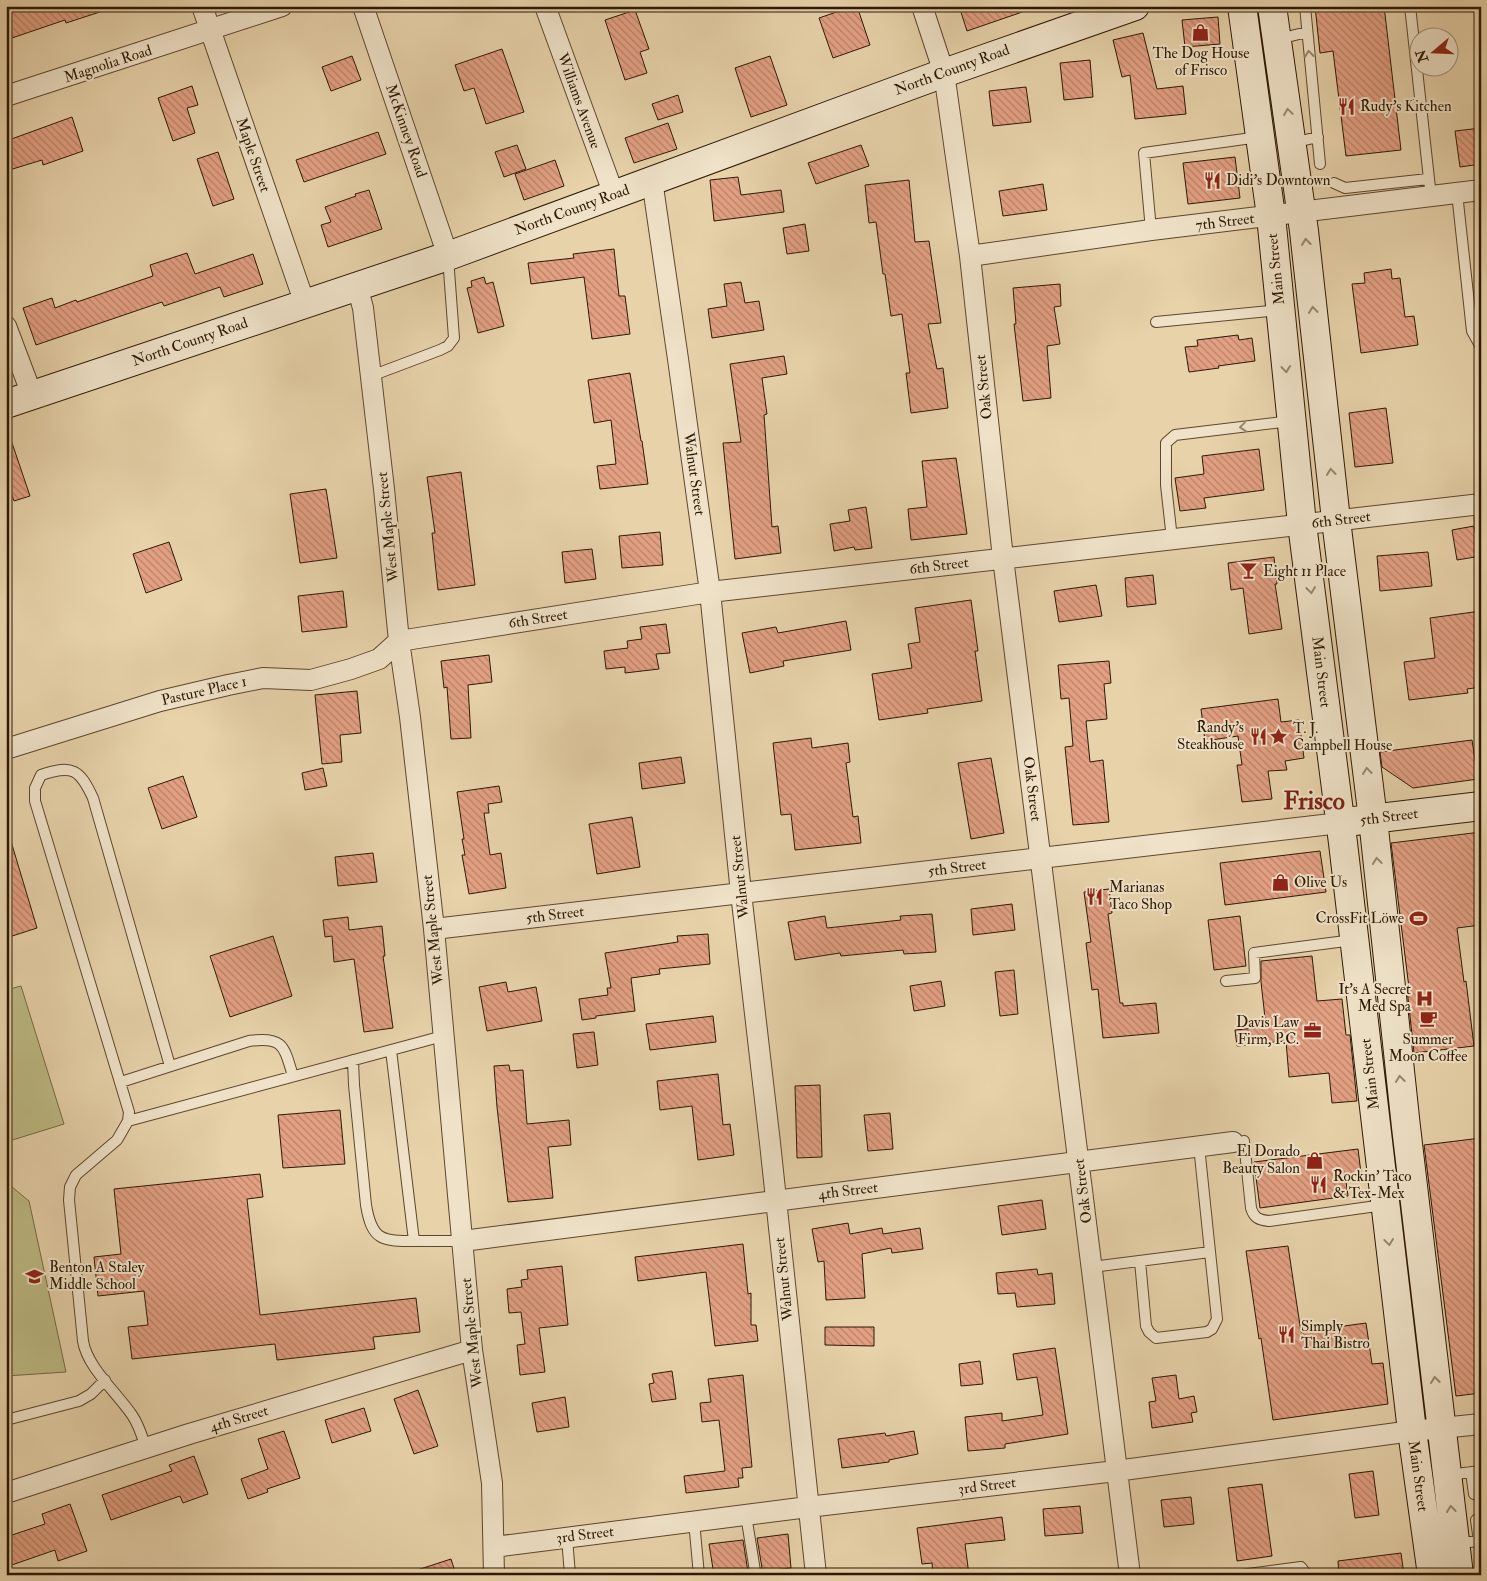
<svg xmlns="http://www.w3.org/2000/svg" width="1487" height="1581" viewBox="0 0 1487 1581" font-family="'IM FELL Double Pica',serif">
<defs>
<pattern id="building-back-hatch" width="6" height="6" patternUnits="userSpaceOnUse" patternTransform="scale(1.25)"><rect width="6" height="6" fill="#e3a083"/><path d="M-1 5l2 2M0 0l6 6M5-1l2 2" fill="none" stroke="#b88269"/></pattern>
</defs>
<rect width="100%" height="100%" fill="#e7d2aa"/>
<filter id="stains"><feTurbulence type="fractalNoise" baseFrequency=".004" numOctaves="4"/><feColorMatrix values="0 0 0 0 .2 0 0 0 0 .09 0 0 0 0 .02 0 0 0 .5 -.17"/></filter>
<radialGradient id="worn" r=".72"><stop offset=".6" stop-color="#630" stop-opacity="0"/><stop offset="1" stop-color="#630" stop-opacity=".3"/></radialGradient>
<path fill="#bcba84" stroke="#746a44" d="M21,986l43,138 -58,18v-152z
M6,1182l23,19 37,171 -60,4z"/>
<path fill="url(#building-back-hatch)" stroke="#2d1903" d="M6,6h102l1,3 -43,14 -1,-3 -59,20z
M854,6h3l13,39 -37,13 -14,-40z
M959,6h72v3l-64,22z
M1315,6h69l17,144 -55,6 -13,-105 -13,2z
M635,10l14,39 -9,3 7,21 -22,7 -20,-60z
M1218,17l2,27 -35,3 -3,-27z
M1143,33l14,56 26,-3 3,28 -51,5 -5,-44 -8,2 -9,-37z
M502,49l22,63 -38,12 -12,-36 -10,3 -9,-26z
M352,56l9,24 -30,11 -9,-24z
M770,56l17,49 -36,12 -16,-49z
M1090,60l3,37 -29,3 -4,-37z
M192,86l6,19 -11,3 8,25 -22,8 -15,-43z
M1026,87l5,35 -38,4 -4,-35z
M678,95l5,17 -25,8 -6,-16z
M72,117l11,34 -40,14 -1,-5 -36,11v-30z
M668,123l9,26 -43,14 -9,-25z
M1481,128v36l-21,3 -5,-36z
M378,132l8,22 -82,28 -8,-22z
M517,145l9,24 -22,8 -9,-25z
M861,145l8,21 -53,18 -8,-21z
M218,152l16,47 -21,7 -16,-47z
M1235,157l5,41 -52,6 -5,-41z
M555,160l9,26 -40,14 -9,-26z
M738,177l3,18 40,-5 3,22 -70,9 -4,-41z
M909,180l6,62 14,-1 12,82 -13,1 9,45 6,-1 5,40 -37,5 -5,-40h4l-8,-59 -11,2 -6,-42h-2l-7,-52 -7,1 -4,-38z
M1043,184l4,26 -44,6 -4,-25z
M369,190l13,39 -54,18 -7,-22 10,-3 -6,-15 31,-11 -1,-2z
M805,224l4,27 -22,3 -4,-26z
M614,249l5,47h6l5,38 -38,5 -8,-62 -53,7 -3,-21 46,-5 -1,-4z
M187,253l8,21 58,-20 10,30 -39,13 -4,-10 -56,19 -2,-4 -126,43 -13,-37 29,-10 3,10 21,-8 1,2 76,-26 -3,-11z
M1391,269l1,10 8,-1 5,39 9,-1 4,29 -57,8 -9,-69 13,-1 -1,-10z
M484,277l2,7 7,-2 11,44 -26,7 -11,-45 5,-1 -1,-6z
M741,282l4,21 14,-2 5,29 -52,8 -4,-29 19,-3 -3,-22z
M1060,284l1,22 -7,1 6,37 -13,2 4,52 -28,3 -9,-77h2l-3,-36z
M1238,335l1,5 13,-2 3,23 -37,5 1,2 -30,4 -4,-25 13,-1 -1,-6z
M784,356l3,18 -25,4 5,36 -3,1 8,112 6,-1 3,27 -46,6 -12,-116 18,-1 -11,-78z
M630,373l11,68h1l6,43 -48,5 -3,-23 19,-2 -5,-44 -17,3 -6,-43z
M1386,408l7,55 -38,4 -6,-54z
M9,434l21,62 -16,5 -8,-22v-44z
M1259,449l5,41 -60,8 2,10 -26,3 -5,-33 29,-4 -2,-18z
M956,458l11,76 -56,6 -3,-31 19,-2 -5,-46z
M461,472l14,113 -37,5 -6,-57h3l-8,-56z
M326,489l11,69 -37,5 -10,-69z
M866,507l6,41 -17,2 -1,-3 -20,4 -4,-27 20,-3 -2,-11z
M1474,526l1,7 3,2 3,21 -24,4 -5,-30z
M660,532l3,33 -41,3 -3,-32z
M169,542l13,38 -36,13 -13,-39z
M592,549l4,30 -31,4 -3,-31z
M1428,552l4,34 -52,5 -3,-35z
M1274,557l3,27h-2l7,45 -33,5 -6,-46 -12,2 -3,-27z
M1153,575l3,29 -29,3 -2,-29z
M1096,585l6,31 -43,6 -5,-31z
M343,591l4,36 -45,5 -4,-36z
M971,600l7,51h-3l7,50 -55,8 1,4 -49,7 -7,-46 40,-6 -4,-24 12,-2 -5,-34z
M1481,611v76l-14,2 1,4 -59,7 -5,-38 31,-4 -5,-40z
M846,621l5,29 -68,11 1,5 -34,7 -8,-40 34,-6 2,6z
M666,624l4,29 -14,1 3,15 -34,4v-6l-19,2 -2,-18 24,-3 -1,-7 15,-2 -2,-12z
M489,655l3,27 -24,3 3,53 -20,1 -4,-52 -3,1 -3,-27z
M1109,661l2,22 -7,1 3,35 -21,2 4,41 13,-2 6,62 -36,3 -8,-78 8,-1 -4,-48 -8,1 -3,-34z
M357,691l4,42 -21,2 2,27 -20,2 -7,-69z
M1278,699l3,23 18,-2 5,38 -19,3 2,9 -19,1 4,28 -30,3 -5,-37h5l-4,-29 -33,5 -4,-32z
M811,738l1,10 36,-5 2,19 -4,1 7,54 5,-1 3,27 -66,7 -4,-36 -10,1 -8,-72z
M1472,740l6,39 -65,9 -31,-21 -2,-15z
M681,757l4,26 -43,6 -3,-26z
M991,758l13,75 -33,6 -13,-76z
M323,768l4,18 -22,4 -3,-17z
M183,776l14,41 -35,12 -14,-41z
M499,786l3,16 -14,2 1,9h-5l6,42 11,-2 5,35 -37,6 -7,-39h3l-3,-16h2l-7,-47z
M632,817l8,50 -43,7 -8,-50z
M1481,832v93l-24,3 7,54 2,-1 8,65 -60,7 -7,-64 2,-1 -18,-145z
M6,838h4l27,90 -31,10z
M1320,851l6,41 -101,13 -5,-42z
M373,853l4,29 -39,4 -3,-29z
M1109,889l3,24 -4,1 12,89h3v3l33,-3 3,30 -56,5 -5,-49 -6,1 -6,-47 5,-1 -7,-50z
M1012,904l3,26 -42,5 -2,-26z
M932,914l4,38 -32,2 -1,-4 -62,6 -1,-3 -45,7 -7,-38 37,-6 2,12 74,-8 -1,-4z
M1240,916l6,50 -32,4 -6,-50z
M348,917l1,13 33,-4 3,30h-2l10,72 -29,4 -10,-73 -20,3 -2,-26 -7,1 -2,-17z
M708,934l2,30 -51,5 1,5 -29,4 4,33 -39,5v2l-14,2 -3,-21 29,-4 -1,-7h4l-6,-35 73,-11 -1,-6z
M273,936l19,60 -62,21 -20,-61z
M1312,956l5,45 25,-2 4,36h4l7,66 -25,2 -3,-30 -40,4 -3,-36 -49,5 -2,-16 31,-3 -5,-45v-21z
M1014,970l4,44 -18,2 -5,-44z
M941,981l4,25 -31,5 -4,-25z
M506,982l2,10 28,-5 6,34 -55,10 -8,-44z
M713,1016l3,26 -66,8 -4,-26z
M594,1032l4,33 -21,3 -4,-34z
M509,1065l1,6 13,-1 4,54 42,-4 2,25 -23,2 5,51 -45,4 -11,-95 -3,-41z
M718,1074l5,51 7,-1 4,31 -36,5 -6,-54 -32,4 -3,-29z
M820,1085l2,72 -25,1 -2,-72z
M340,1110l5,54 -62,4 -5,-53z
M890,1113l3,36 -25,2 -4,-36z
M1481,1138v255l-25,3 -32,-251z
M1358,1149l3,24 -16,2 3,21 -88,12 -6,-46z
M260,1174l3,23 -16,2 13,116 156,-17 4,34 -47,5 2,12 -98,11 -2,-16 -143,15 -4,-32 20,-2 -4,-34 -46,5 -4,-39 27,-3 -7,-65z
M1042,1200l4,29 -44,6 -4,-29z
M848,1223l2,11 32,-6 1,6 37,-6 3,21 -31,4 -1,-5 -29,6 3,44 -39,2 -2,-39 -6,1 -6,-33z
M743,1244l5,50 3,-1v32h5l2,16 -43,5 -9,-74 -68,9 -3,-24z
M1288,1246l13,86 65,-9 6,41 11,-1 5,41 -115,16 -12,-82 -2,1 -13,-88z
M562,1266l6,59 -29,3 6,44 -25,3 -3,-30 8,-1 -4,-32 -12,1 -2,-24 15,-2 -1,-7 7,-1 -1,-9z
M1037,1269l1,6 14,-2 3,31 -38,3 -2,-14 -17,1 -2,-21z
M825,1327h49v19l-49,-1z
M1055,1348l13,86 -63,10v4l-37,3 -3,-34 37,-4v8l41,-6 -6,-38 -20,3 -4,-26z
M980,1361l3,23 -22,2 -2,-22z
M672,1371l4,28 -24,3 -3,-18 5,-1 -2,-9z
M743,1375l9,92 -10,1 1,10h-5l1,9 -53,6 -2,-17 41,-5 -6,-51 -17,2 -2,-19 11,-1 -3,-23z
M1176,1375l3,24 15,-3 3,16 -6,1 2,9 -41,6 -3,-26 7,-1 -4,-23z
M418,1390l20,56 -24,8 -20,-55z
M565,1397l4,30 -32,5 -5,-29z
M364,1408l7,23 -39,12 -7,-23z
M284,1431l16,47 -33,11 1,3 -20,7 -7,-20 27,-10 -10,-30z
M914,1431l4,23 -29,6v2l-47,6 -4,-29 47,-6 1,3z
M194,1456l14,38 -25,9 -3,-7 -69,24 -9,-25 70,-24 -3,-6z
M1373,1471l6,44 -24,3 -6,-44z
M1262,1484l10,72 -35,5 -9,-73z
M1191,1497l3,27 -30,3 -3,-27z
M70,1504l17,47 -29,10 -3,-11 -49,17v-30l39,-13 -3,-10z
M1080,1506l3,27 -38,3 -2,-27z
M1002,1517l3,23 -40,4 4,31h-36l-1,-12 -10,1 -5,-36z
M788,1534l3,34 -28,3 -1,-3 -5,-30z
M743,1540l5,32 -8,1v2h-26l-5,-31z
M1401,1553l3,22h-65l-1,-14z
M451,1559l5,16h-45v-3z"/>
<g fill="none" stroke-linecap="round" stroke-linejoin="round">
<defs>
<path id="lane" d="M1305,6l15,158
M1410,6l21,191
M1279,39l28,-7
M1292,143l26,-6
M1334,183l11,5 83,-9
M1457,193l15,138 9,16
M1151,230l-7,-77 115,-16
M1156,322l123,-12
M371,376l69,-26 8,-4 6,-8 -6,-81
M1478,504l3,25
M1172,539l-6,-54v-42l9,-8 116,-14
M1226,981l29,-3 -1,-25 99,-13
M391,1050l23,191
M353,1060l1,25 12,120c6,36 16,36 50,36 16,0 31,0 47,0
M121,1082l128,-41c35,-5 35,6 44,35
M128,1121l315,-85
M1244,1141l7,67c3,10 8,12 18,13l115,-16
M1140,1261l6,65 3,6 7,6 51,-6 5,-3 5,-10 -18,-173
M1092,1267l118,-15
M6,1420l73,-19 12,-7 14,-14
M146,1448c-4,-12 -7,-23 -14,-33 -15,-22 -45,-48 -49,-74l-14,-141 1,-13 6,-12 41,-35 11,-19 1,-9 -94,-311v-13l6,-13c32,-11 39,-5 52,23l77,268
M1471,1472l3,22
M1447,1475l34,-4
M746,1515l9,56 3,4
M1476,1520l3,21
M694,1521l5,54
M567,1538l3,37
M1456,1543l25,-2
M1241,1575l60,-8 6,8"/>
<path id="street" d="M202,6l103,298
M363,6l85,250
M545,6l69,189
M922,6l22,67 26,183 33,302 127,1017
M6,96l276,-90
M652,180l26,179 32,233 31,301 29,250 46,432
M970,256l181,-26 330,-40
M357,286l6,22 21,181 15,152 11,76 24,212 38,421 20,133 2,92
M6,326l26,69
M6,749l154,-48 68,-16 35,-7 48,2 40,-11 28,-10 20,-18 311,-49 771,-88
M434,929l906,-106
M463,1241l770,-99
M6,1493l183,-59 283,-84
M494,1547l314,-40 308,-36 296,-40 69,-7"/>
<path id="secondary" d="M1242,6l29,210 31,308 41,319 69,588 20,144
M1272,6l32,225 32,289 37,299 33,308 53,448
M6,404l442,-148 496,-183 191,-67
M1354,821l127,-15"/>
</defs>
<use href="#lane" stroke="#5c472d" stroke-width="12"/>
<use href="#street" stroke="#5c472d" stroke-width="22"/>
<use href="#secondary" stroke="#2d1903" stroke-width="30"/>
<use href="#lane" stroke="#efe2c8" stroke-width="10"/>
<use href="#street" stroke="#efe2c8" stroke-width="20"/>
<use href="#secondary" stroke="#efe2c8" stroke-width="28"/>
</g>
<defs><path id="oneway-chevron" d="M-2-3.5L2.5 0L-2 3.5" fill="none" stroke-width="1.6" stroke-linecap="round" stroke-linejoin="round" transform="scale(1.25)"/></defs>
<g stroke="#98886f">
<use href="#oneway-chevron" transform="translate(1309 54) rotate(-96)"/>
<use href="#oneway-chevron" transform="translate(1288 112) rotate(-98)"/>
<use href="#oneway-chevron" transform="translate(1306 242) rotate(-96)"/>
<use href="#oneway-chevron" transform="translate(1313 310) rotate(-96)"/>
<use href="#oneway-chevron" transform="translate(1286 369) rotate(84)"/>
<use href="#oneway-chevron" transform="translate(1243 427) rotate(173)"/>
<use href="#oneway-chevron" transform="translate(1331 472) rotate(-96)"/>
<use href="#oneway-chevron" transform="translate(1311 590) rotate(83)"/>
<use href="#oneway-chevron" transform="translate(1367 771) rotate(-97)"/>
<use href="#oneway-chevron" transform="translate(1377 861) rotate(-96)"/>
<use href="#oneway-chevron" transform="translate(1400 1079) rotate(-96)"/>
<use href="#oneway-chevron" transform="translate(1389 1242) rotate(83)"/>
<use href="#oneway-chevron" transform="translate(1435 1380) rotate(-97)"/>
<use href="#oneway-chevron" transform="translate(1451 1509) rotate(-97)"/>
</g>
<defs>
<symbol id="shop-bare" viewBox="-9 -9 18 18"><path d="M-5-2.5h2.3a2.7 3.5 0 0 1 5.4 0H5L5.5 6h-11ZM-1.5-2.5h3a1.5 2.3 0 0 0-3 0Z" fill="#8f2418" stroke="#efe2c8" stroke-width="2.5" paint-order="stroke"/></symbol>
<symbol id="restaurant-bare" viewBox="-9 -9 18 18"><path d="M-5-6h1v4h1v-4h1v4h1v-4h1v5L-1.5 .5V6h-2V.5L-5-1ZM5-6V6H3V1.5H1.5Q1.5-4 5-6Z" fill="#8f2418" stroke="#efe2c8" stroke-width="2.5" paint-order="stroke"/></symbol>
<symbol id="bar-bare" viewBox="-9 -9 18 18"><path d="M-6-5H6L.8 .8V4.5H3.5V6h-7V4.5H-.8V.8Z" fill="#8f2418" stroke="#efe2c8" stroke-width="2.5" paint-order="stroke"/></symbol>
<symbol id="sight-bare" viewBox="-9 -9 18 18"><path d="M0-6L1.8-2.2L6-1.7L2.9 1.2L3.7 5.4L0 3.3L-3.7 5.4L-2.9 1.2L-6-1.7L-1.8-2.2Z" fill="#8f2418" stroke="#efe2c8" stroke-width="2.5" paint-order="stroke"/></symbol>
<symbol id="stadium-bare" viewBox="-9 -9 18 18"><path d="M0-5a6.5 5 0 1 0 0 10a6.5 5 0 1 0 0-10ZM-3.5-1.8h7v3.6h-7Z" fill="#8f2418" stroke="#efe2c8" stroke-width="2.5" paint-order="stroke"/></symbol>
<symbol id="hospital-bare" viewBox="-9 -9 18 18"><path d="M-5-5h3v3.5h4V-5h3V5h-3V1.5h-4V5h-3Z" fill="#8f2418" stroke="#efe2c8" stroke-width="2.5" paint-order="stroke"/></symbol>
<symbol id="cafe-bare" viewBox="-9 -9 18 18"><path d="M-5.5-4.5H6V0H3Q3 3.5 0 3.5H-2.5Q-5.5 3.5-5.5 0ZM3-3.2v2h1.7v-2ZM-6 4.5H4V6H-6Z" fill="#8f2418" stroke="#efe2c8" stroke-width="2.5" paint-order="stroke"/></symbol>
<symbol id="office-bare" viewBox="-9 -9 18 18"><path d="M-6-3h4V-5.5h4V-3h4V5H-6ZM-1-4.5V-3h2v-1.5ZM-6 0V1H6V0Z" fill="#8f2418" stroke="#efe2c8" stroke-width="2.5" paint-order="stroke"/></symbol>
<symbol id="school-bare" viewBox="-9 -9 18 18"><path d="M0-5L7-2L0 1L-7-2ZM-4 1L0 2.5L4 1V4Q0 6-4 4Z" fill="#8f2418" stroke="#efe2c8" stroke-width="2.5" paint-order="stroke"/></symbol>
</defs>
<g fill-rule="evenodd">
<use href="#shop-bare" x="1188" y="20" width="25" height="25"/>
<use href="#restaurant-bare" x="1334" y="94" width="25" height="25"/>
<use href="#restaurant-bare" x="1200" y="168" width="25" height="25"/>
<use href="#bar-bare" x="1236" y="558" width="25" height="25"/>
<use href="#restaurant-bare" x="1246" y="724" width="25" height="25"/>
<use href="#sight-bare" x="1266" y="724" width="25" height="25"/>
<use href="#shop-bare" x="1268" y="870" width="25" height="25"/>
<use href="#restaurant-bare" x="1082" y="884" width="25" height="25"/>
<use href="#stadium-bare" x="1406" y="906" width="25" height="25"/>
<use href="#hospital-bare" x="1412" y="986" width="25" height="25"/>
<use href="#cafe-bare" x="1416" y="1006" width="25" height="25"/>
<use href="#office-bare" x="1300" y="1018" width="25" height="25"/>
<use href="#shop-bare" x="1302" y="1148" width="25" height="25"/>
<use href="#restaurant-bare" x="1306" y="1172" width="25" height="25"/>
<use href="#school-bare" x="22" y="1264" width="25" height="25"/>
<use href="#restaurant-bare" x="1274" y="1322" width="25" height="25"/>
</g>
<g text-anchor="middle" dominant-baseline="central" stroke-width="4" stroke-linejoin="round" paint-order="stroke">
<g font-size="15" fill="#2d1903" stroke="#efe2c8" text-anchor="start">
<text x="1201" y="53" text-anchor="middle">The Dog House<tspan x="1201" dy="17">of Frisco</tspan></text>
<text x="1360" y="106">Rudy's Kitchen</text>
<text x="1226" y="180">Didi's Downtown</text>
<text x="1263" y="571">Eight 11 Place</text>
<text x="1244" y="727" text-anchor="end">Randy's<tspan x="1244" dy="17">Steakhouse</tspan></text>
<text x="1293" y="728">T. J.<tspan x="1293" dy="17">Campbell House</tspan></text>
<text x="1294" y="882">Olive Us</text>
<text x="1109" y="887">Marianas<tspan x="1109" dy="17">Taco Shop</tspan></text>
<text x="1404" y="918" text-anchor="end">CrossFit Löwe</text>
<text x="1411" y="989" text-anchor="end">It's A Secret<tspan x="1411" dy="17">Med Spa</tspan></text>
<text x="1299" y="1022" text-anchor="end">Davis Law<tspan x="1299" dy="17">Firm, P.C.</tspan></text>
<text x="1428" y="1039" text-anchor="middle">Summer<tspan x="1428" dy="17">Moon Coffee</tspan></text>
<text x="1300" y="1151" text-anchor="end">El Dorado<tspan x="1300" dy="17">Beauty Salon</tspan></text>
<text x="1333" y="1176">Rockin' Taco<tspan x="1333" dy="17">&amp; Tex-Mex</tspan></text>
<text x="49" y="1267">Benton A Staley<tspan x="49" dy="17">Middle School</tspan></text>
<text x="1301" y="1326">Simply<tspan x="1301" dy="17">Thai Bistro</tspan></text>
</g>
<g font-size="15" fill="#2d1903" stroke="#efe2c8">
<text transform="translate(108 64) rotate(-18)">Magnolia Road</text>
<text transform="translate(952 70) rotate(-20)">North County Road</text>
<text transform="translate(579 101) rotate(70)">Williams Avenue</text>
<text transform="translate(406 131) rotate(71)">McKinney Road</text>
<text transform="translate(253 155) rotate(71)">Maple Street</text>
<text transform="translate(572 210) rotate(-20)">North County Road</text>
<text transform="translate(1225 222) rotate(-7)">7th Street</text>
<text transform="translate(1276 269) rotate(-96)">Main Street</text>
<text transform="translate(190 342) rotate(-19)">North County Road</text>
<text transform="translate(984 387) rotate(-96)">Oak Street</text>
<text transform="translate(694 474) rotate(82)">Walnut Street</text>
<text transform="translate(1341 520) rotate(-7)">6th Street</text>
<text transform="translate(388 527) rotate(-96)">West Maple Street</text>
<text transform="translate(939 566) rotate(-7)">6th Street</text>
<text transform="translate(538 619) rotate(-9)">6th Street</text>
<text transform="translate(1321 672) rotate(83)">Main Street</text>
<text transform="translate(204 691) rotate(-13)">Pasture Place 1</text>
<text transform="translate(1032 789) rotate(83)">Oak Street</text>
<text transform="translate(1389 817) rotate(-7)">5th Street</text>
<text transform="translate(957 868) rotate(-7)">5th Street</text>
<text transform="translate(740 877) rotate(-96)">Walnut Street</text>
<text transform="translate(555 915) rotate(-7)">5th Street</text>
<text transform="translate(433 930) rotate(-96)">West Maple Street</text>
<text transform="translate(1370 1074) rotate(-97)">Main Street</text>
<text transform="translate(848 1191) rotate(-7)">4th Street</text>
<text transform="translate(1083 1191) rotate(-97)">Oak Street</text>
<text transform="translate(784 1279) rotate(-96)">Walnut Street</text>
<text transform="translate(472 1333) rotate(-96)">West Maple Street</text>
<text transform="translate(239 1419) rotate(-17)">4th Street</text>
<text transform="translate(1418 1476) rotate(82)">Main Street</text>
<text transform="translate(987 1486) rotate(-7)">3rd Street</text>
<text transform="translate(585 1535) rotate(-7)">3rd Street</text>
</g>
<g font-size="25" font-weight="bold" fill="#7a1f14" stroke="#efe2c8">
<text x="1314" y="801">Frisco</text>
</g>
</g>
<rect width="1487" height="1581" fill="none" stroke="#e7d2aa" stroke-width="25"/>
<rect x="8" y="8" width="1472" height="1566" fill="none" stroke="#2d1903" stroke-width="2.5"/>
<rect x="12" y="12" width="1462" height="1556" fill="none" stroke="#2d1903"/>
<g transform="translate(1434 52) rotate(251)"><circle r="24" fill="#efe2c8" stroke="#a19279"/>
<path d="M0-4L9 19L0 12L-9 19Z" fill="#8f2418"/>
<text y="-8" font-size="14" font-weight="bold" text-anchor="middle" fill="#2d1903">N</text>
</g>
<rect width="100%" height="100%" filter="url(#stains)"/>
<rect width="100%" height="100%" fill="url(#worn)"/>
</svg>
